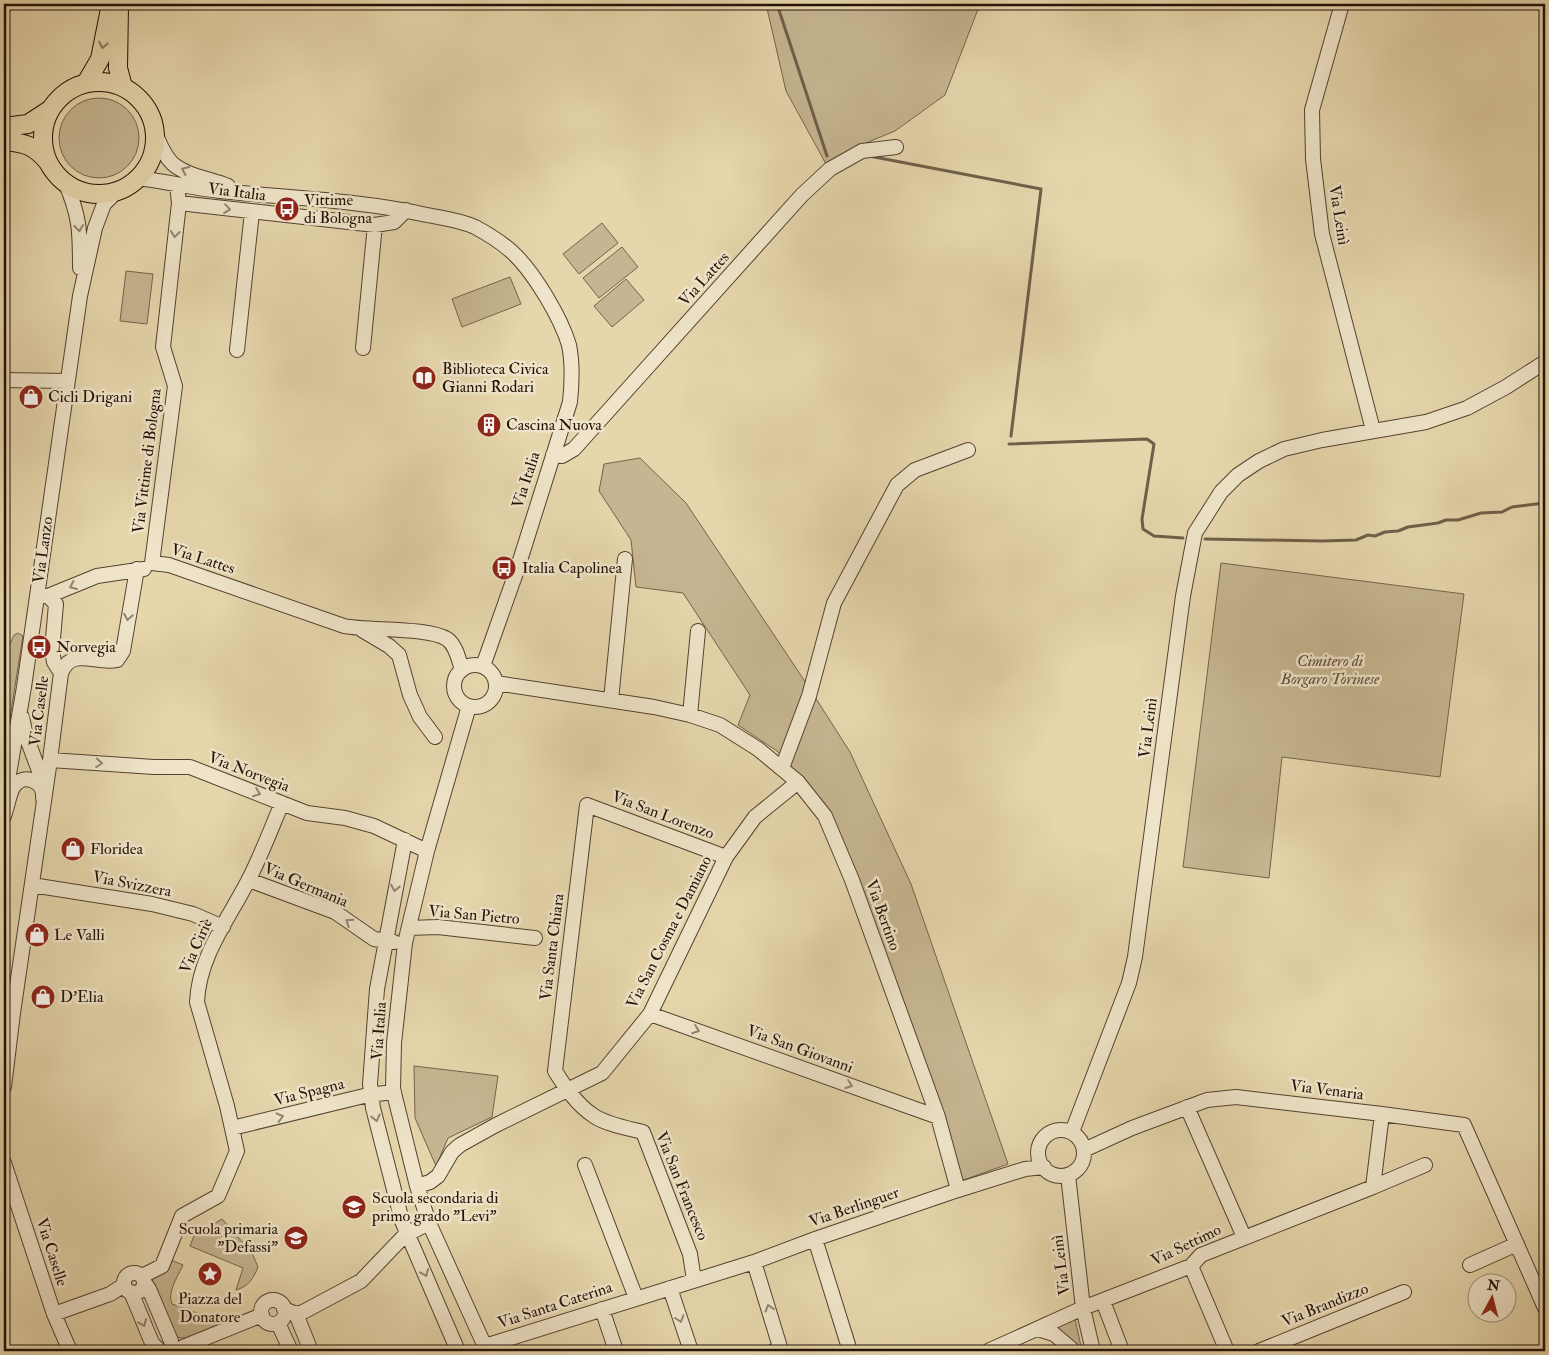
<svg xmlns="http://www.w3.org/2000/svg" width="1549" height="1355" viewBox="0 0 1549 1355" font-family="'IM FELL Double Pica',serif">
<rect width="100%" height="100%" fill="#e6d6ac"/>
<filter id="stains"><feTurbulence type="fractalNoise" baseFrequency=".004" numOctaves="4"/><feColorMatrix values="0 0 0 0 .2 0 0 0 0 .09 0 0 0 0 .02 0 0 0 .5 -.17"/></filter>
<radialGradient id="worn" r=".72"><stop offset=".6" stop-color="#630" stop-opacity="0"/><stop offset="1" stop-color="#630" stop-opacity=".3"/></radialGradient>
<path fill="#c5b590" stroke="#74634b" d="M766,4h214l-35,91 -50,36 -29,12 -40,21 -40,-73z
M59 138a40 40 0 1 1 80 0a40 40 0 1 1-80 0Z
M602,223l16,20 -39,31 -16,-20z
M622,247l16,20 -39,31 -16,-20z
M126,271l27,3 -6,50 -27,-3z
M510,277l11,27 -59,23 -10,-28z
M626,279l18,21 -32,27 -18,-21z
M640,458l46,45 120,180 44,69 61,132 97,280 -47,17 -36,-116 -60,-169 -35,-84 -53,-61 -39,-26 12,-30 -67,-102 -47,-6 -5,-47 -32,-49 5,-27z
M1221,563l243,31 -24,183 -158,-20 -13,121 -86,-11z
M18,633l5,3 -14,88 -5,1v-81h6l4,-9z
M414,1066l84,10 -6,41 -44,21 -12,28 -21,-48z
M222,1219l30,34 6,14c-5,12 -9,19 -22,23l7,-22 -53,-22 4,-10z
M171,1260l12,5c-5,11 -16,27 -11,39l53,19c-14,6 -36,20 -51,13l-22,-56z
M1075,1319l7,32h-8l-23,-23z"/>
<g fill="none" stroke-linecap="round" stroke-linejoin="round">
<path stroke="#6f5f48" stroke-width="3" d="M777,4l50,152
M869,156l172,33 -30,247
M1009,444l138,-5 7,5 -12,75 1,10 11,7 29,2
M1205,539l117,2 34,-1 12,-5 7,1 10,-4 13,-1 10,-4 30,-4 8,-3h12l23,-7 21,-1 10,-5 32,-4 1,-3"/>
<defs>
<path id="minor" d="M1342,4l-30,106 1,49 9,75 51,196
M155,133c5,11 9,23 18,31 14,12 38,15 55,22
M137,178c28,3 55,10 83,13 69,7 139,9 207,24 15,3 33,5 48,12 13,7 26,15 37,25 22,20 49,66 57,93 4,19 3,38 1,57l-53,168 -34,96
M65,182c15,34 15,50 15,86
M179,203l196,22 19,-3 12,-12
M363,348l12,-123
M237,350l15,-138
M4,380l63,1
M553,455l9,1 12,-7 228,-254 28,-26 32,-18 34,-4
M152,563l23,-177 -12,-39 16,-144 -2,-18
M152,563l17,2 175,61c26,5 84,1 103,13 9,6 12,21 15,31
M37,596h11l49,-20 47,-7
M48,596l8,8 -4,46 2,12 7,11
M362,630l27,16 10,9 11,40 10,22 15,20
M454 686a21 21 0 1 1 42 0a21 21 0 1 1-42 0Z
M496,683l158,24 36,8 30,10 38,24 40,33 27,34 27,64 86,237 20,73
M611,700l14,-141
M469,706l-42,145 -22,92 -11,100 -1,46 24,97 12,37 58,128
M690,715l8,-84
M22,717l4,19 19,51
M50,760l104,7h36l117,46 38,5 29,8 53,25
M782,768l27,-72 25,-93 63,-118 18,-15 53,-20
M4,803l20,-116 56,-391 15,-68 9,-24 14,-14
M4,816c3,-8 6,-25 10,-30 10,-14 31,-4 29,12
M405,840l-28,149 -7,95 3,24 29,113 56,130
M249,880l86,32 39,27 20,3
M32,885l120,19 41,10 30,13
M409,928l29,-1 97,11
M650,1014l288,103
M4,1087l9,-74 37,-253 11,-87c11,-27 35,-8 56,-13l6,-9 14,-82
M1187,1107l57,130
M232,1128l136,-33 26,-3
M1038 1153a23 23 0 1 1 46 0a23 23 0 1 1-46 0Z
M1072,1132l57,-149 6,-26 48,-361 7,-37 5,-26 26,-41 17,-17 21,-14 25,-12 38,-9 104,-18 41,-14 39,-21 39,-25
M1084,1150l48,-22 75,-28 29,-3 146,17 82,11 81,183
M4,1163l50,151 16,37
M585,1165l51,133
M1068,1175l15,133 10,43
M417,1186l13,-4 8,-6 14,-24 8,-7 36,-20 106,-52 48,-59 76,-157 29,-40 43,-35
M1373,1187l52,-22
M815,1239l35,112
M754,1262l26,85 -6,4
M1470,1265l47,-21
M1191,1266l36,85
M124 1283a10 10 0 1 1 20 0a10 10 0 1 1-20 0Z
M142,1276l20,-10 20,-50 36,-20 19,-45 -10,-45 -30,-104c2,-46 31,-82 51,-121 13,-25 23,-52 34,-78
M694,1280l-4,-26 -47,-122c-16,-4 -35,-7 -49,-16 -17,-11 -29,-29 -39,-45l32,-266 139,52
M144,1282l5,7 22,52
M670,1288l21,63
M131,1292l21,51 8,8
M261 1312a12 12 0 1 1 24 0a12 12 0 1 1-24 0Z
M1103,1301l19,50
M284,1309l12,5 7,-2 58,-31 43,-45 25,-13
M602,1309l14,42
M54,1314l56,-20 14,-9
M296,1314l15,37
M278,1323l13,28
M1038,1329l16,5 20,17
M485,1346l269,-84 61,-23 143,-49 67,-21 19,-2
M183,1347l79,-32
M988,1351l95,-43 108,-42 10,-11 172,-68 9,-73
M1259,1351l145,-59"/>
<path id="major" d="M119,6l-1,62 5,19
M43 138a56 56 0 1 1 112 0a56 56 0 1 1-112 0Z
M86,83l14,-24 11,-55
M4,127l24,-3 23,-15
M4,141c21,2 30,4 44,21"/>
</defs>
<use href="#minor" stroke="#534230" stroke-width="16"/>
<use href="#major" stroke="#221106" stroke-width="20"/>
<use href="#minor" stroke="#efe4c9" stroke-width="14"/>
<use href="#major" stroke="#e6d6ac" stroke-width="18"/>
</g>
<defs><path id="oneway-chevron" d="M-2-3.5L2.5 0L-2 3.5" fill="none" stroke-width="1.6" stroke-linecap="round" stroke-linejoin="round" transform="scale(1.25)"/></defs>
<use stroke="#8e7d61" href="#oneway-chevron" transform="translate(103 45) rotate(101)"/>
<g stroke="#938571">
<use href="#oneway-chevron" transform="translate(185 170) rotate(-155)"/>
<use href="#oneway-chevron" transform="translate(227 209) rotate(7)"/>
<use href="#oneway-chevron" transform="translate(79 228) rotate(84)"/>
<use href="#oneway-chevron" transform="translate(175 234) rotate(96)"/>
<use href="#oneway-chevron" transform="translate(73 586) rotate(156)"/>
<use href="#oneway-chevron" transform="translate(128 617) rotate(100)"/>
<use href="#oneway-chevron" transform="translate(99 763) rotate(4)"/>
<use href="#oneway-chevron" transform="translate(257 793) rotate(21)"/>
<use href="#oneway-chevron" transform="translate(395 888) rotate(101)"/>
<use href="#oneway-chevron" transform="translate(349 922) rotate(-146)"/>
<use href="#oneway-chevron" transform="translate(696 1030) rotate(20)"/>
<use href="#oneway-chevron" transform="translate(849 1085) rotate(20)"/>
<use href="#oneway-chevron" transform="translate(280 1117) rotate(-14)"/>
<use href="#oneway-chevron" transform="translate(376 1118) rotate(76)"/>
<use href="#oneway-chevron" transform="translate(425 1273) rotate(67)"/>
<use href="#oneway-chevron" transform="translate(769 1308) rotate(-107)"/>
<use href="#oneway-chevron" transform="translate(680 1319) rotate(72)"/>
<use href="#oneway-chevron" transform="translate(143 1323) rotate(67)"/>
</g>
<defs>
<symbol id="bus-disc" viewBox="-11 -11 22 22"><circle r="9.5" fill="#8f2418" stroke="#efe4c9"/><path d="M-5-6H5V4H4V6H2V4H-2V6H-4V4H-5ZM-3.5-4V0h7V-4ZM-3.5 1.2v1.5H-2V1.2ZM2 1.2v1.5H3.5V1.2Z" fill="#fff"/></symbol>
<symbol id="library-disc" viewBox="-11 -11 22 22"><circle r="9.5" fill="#8f2418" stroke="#efe4c9"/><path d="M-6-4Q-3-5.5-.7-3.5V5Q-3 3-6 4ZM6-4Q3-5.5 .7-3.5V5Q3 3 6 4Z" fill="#fff"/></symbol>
<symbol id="shop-disc" viewBox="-11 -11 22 22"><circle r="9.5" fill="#8f2418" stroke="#efe4c9"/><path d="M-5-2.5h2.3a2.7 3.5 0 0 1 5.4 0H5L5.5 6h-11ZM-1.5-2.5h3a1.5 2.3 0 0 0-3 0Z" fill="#fff"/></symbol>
<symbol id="building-disc" viewBox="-11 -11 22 22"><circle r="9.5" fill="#8f2418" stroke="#efe4c9"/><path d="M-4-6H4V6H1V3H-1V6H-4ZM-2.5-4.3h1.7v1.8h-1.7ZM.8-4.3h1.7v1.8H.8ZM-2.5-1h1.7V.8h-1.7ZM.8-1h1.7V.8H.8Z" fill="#fff"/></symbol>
<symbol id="school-disc" viewBox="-11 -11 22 22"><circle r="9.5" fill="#8f2418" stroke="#efe4c9"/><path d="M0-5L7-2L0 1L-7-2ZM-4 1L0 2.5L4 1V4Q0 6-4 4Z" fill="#fff"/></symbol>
<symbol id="sight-disc" viewBox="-11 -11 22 22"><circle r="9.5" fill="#8f2418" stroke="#efe4c9"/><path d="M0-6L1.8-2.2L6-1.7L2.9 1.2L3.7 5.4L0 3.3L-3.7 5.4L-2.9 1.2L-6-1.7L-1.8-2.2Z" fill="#fff"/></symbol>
</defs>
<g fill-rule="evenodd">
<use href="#bus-disc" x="273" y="195" width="28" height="28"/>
<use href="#library-disc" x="410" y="364" width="28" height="28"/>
<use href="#shop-disc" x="17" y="383" width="28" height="28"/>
<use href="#building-disc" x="475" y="411" width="28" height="28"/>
<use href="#bus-disc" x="490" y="554" width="28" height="28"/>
<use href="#bus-disc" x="25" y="633" width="28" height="28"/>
<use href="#shop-disc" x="59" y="835" width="28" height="28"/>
<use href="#shop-disc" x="23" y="921" width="28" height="28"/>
<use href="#shop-disc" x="29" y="983" width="28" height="28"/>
<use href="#school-disc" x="340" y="1193" width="28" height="28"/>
<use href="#school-disc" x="282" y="1224" width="28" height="28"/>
<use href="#sight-disc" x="196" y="1260" width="28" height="28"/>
</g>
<g text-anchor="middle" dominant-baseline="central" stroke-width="5" stroke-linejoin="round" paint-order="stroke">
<g font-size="16" fill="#221106" stroke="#efe4c9">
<text transform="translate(237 192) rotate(7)">Via Italia</text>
<text transform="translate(1339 215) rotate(81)">Via Leinì</text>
<text transform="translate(704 279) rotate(-48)">Via Lattes</text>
<text transform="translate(147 461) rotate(-83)">Via Vittime di Bologna</text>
<text transform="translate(526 480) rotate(-72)">Via Italia</text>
<text transform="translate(43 550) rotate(-82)">Via Lanzo</text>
<text transform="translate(203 559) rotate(18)">Via Lattes</text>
<text transform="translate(39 711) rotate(-83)">Via Caselle</text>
<text transform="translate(1148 728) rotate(-83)">Via Leinì</text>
<text transform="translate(249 772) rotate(21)">Via Norvegia</text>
<text transform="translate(663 815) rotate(21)">Via San Lorenzo</text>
<text transform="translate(132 884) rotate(11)">Via Svizzera</text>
<text transform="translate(306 885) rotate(23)">Via Germania</text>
<text transform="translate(474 915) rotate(5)">Via San Pietro</text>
<text transform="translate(883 915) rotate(70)">Via Bertino</text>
<text transform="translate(669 932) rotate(-63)">Via San Cosma e Damiano</text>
<text transform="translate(196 946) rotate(-66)">Via Ciriè</text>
<text transform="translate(552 947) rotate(-83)">Via Santa Chiara</text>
<text transform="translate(379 1031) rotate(-86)">Via Italia</text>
<text transform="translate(800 1049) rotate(20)">Via San Giovanni</text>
<text transform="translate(1327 1090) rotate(7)">Via Venaria</text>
<text transform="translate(309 1092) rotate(-14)">Via Spagna</text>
<text transform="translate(682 1186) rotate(68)">Via San Francesco</text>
<text transform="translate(854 1207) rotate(-19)">Via Berlinguer</text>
<text transform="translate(1186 1245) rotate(-26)">Via Settimo</text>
<text transform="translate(52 1252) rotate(72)">Via Caselle</text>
<text transform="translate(1061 1265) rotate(-97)">Via Leinì</text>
<text transform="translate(555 1305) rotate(-18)">Via Santa Caterina</text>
<text transform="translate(1325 1305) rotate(-22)">Via Brandizzo</text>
</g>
<g font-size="16" fill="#221106" stroke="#efe4c9" text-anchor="start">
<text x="304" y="200">Vittime<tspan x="304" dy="18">di Bologna</tspan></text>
<text x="442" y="369">Biblioteca Civica<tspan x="442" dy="18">Gianni Rodari</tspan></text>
<text x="48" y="397">Cicli Drigani</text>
<text x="506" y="425">Cascina Nuova</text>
<text x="522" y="568">Italia Capolinea</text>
<text x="56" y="647">Norvegia</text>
<text x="90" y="849">Floridea</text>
<text x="54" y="935">Le Valli</text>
<text x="60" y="997">D'Elia</text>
<text x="372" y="1198">Scuola secondaria di<tspan x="372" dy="18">primo grado "Levi"</tspan></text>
<text x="278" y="1229" text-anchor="end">Scuola primaria<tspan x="278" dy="18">"Defassi"</tspan></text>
<text x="210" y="1299" text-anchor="middle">Piazza del<tspan x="210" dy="18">Donatore</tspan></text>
</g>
<g font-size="16" font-style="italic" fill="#5b4a36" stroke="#efe4c9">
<text x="1330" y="661">Cimitero di<tspan x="1330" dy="18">Borgaro Torinese</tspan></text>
</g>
</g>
<rect width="1549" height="1355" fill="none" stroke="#e6d6ac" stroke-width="20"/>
<rect x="5" y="5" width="1539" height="1345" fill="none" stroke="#221106" stroke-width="2.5"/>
<rect x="10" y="10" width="1529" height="1335" fill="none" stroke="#221106"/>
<g transform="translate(1492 1298) rotate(7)"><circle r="24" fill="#efe4c9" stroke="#9d907b"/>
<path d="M0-4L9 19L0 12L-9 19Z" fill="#8f2418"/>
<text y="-8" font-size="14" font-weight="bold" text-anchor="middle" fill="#221106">N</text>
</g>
<rect width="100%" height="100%" filter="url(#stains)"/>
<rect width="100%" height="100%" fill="url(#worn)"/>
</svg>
